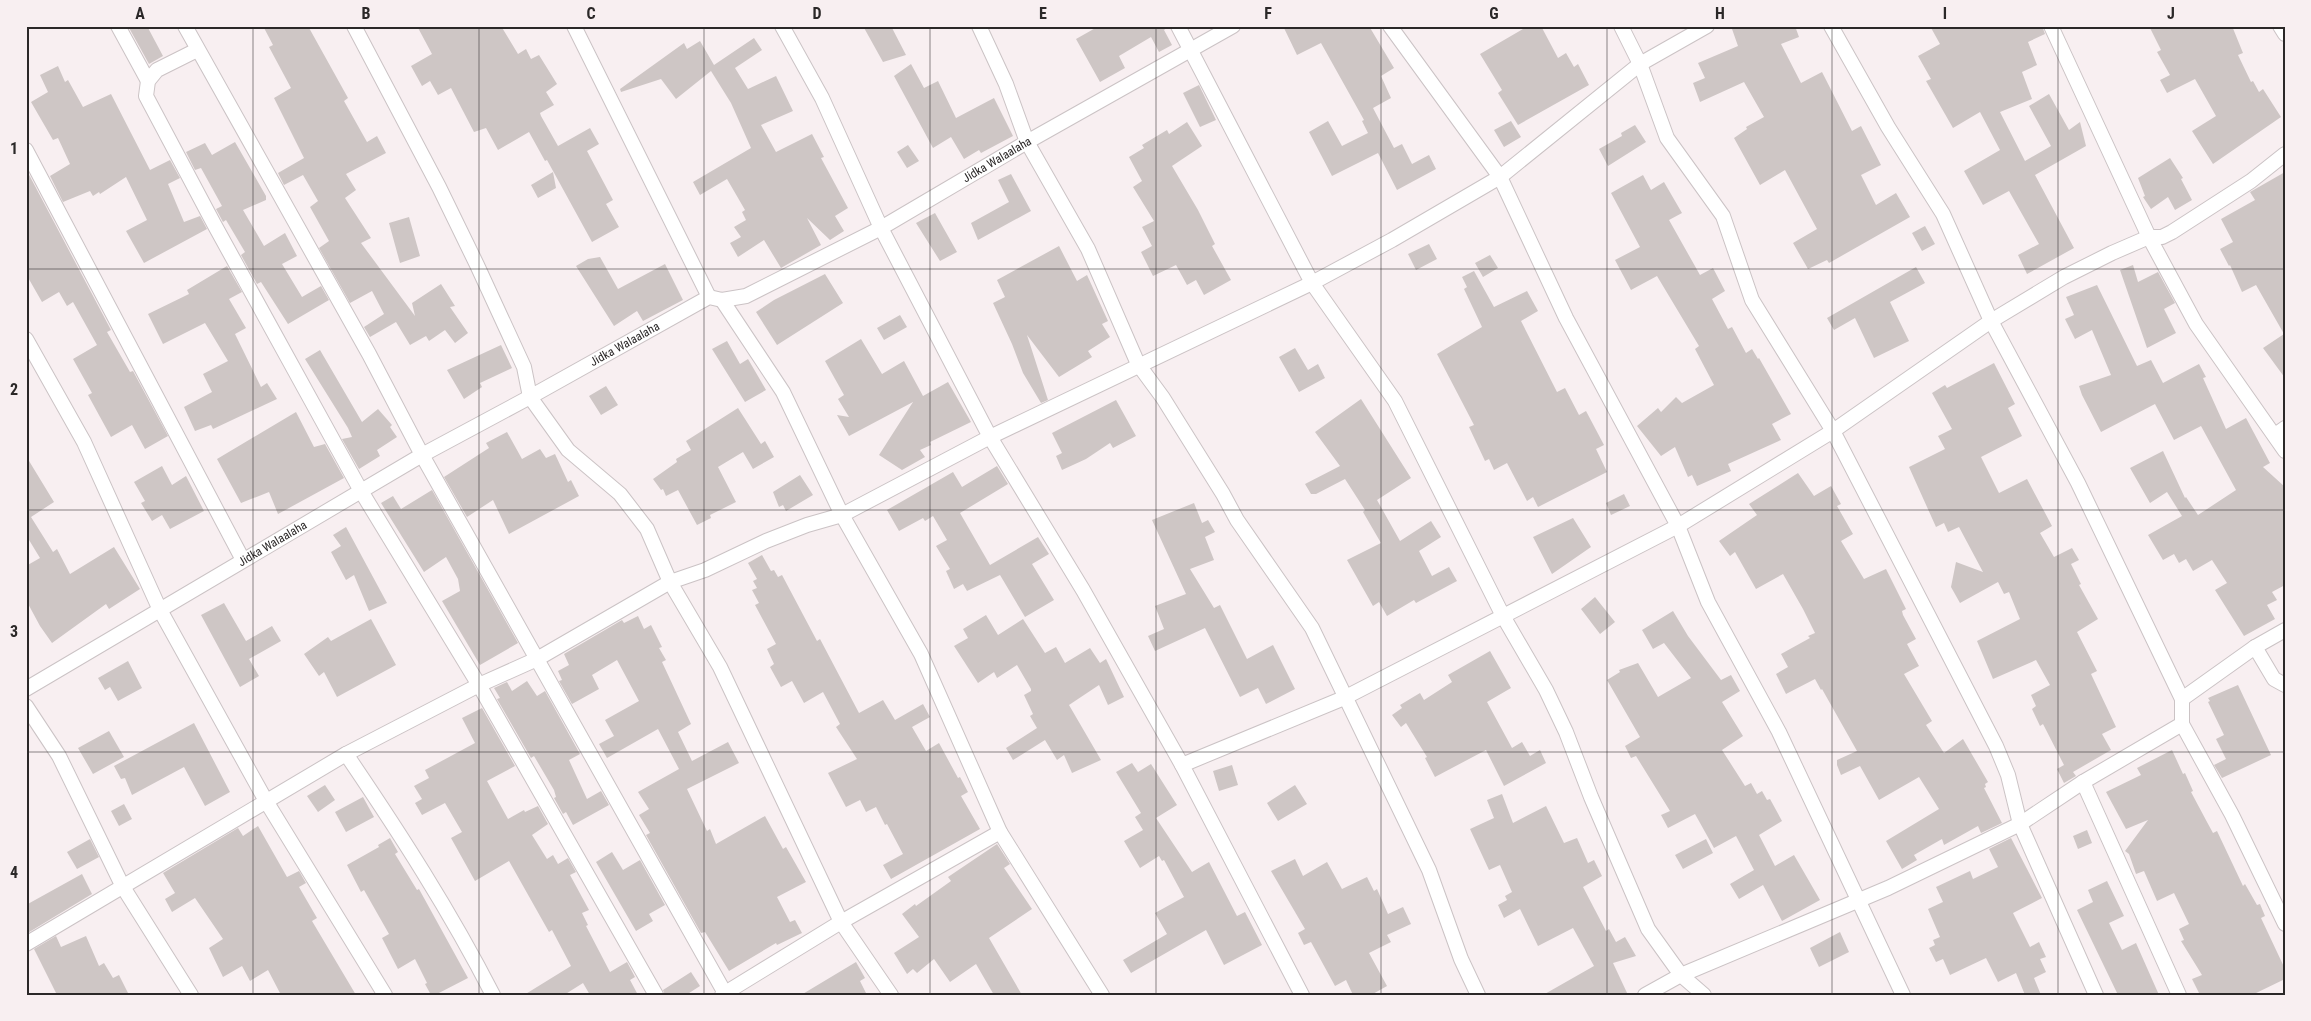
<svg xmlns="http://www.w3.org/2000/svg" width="2311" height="1021" viewBox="0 0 2311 1021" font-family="'Roboto Condensed',sans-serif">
<rect width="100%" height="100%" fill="#f8eff1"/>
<path fill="#cec6c5" d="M128,26h19l16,30 -14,8z
M263,26h45l40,72 -4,3 23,41 10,-6 9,17 -40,21 10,16 -11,8 26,40 -10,5 54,73 -3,-13 29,-19 14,22 -5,1 18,26 -13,10 -10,-13 -16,11 -3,-5 -16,9 -14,-23 -26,15 -6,-10 20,-13 -12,-23 -22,12 -31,-55 10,-7 -19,-34 8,-6 -15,-26 -19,10 -6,-12 26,-15 -30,-60 17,-10 -22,-41 4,-2z
M417,26h84l17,28 8,-5 5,10 8,-4 18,29 -11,8 8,13 -14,8 1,3 17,30 32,-18 9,16 -12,7 26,49 -7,4 13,23 -27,15 -45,-82 -2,1 -16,-29 -31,18 -12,-22 -12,4 -23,-44 -13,7 -8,-14 -8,5 -11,-20 21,-12z
M863,26h28l15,29 -23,7z
M1099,26h70l-5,4 8,15 -13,7 -8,-15 -32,19 6,12 -25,14 -24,-43z
M1283,26h86l25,42 -13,8 10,22 -18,10 21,40 8,-4 10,20 17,-9 7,14 -39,21 -19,-37 -46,23 -23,-44 19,-11 14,25 26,-13 -6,-12 2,-1 -43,-77 -24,12z
M1528,26h13l17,32 8,-5 8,14 4,-3 11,21 -71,40 -20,-32 4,-3 -22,-36z
M1739,26h56l4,11 -18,7 20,39 21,-11 30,59 9,-5 20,39 -20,10 15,30 20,-12 14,24 -81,46 -2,-3 -19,9 -15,-26 24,-14 -32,-59 -25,15 -26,-47 13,-9 -1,-2 18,-10 -20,-35 -44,20 -7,-19 12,-5 -7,-15 40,-17 -6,-17z
M1930,26h112l3,8 -17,8 9,23 -15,7 10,27 -32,13 25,49 26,-15 -22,-40 20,-12 20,36 11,-8 6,24 -51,29 39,73 -47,26 -9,-19 21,-11 -30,-53 -26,14 -19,-34 36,-21 -20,-38 -27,16 -27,-47 5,-2 -13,-23 22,-12z
M2149,26h83l11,27 -5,2 13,27 2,-1 6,11 4,-3 18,28 -68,47 -21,-33 24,-15 -21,-37 -28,14 -7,-13 10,-5 -13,-23 4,-2z
M754,38l8,12 -27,18 13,21 28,-13 17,35 -32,14 15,27 36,-18 12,23 -3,1 27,50 -13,8 9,15 -14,9 -23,-22 14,27 -40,23 -17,-28 -26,17 -8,-14 11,-6 -7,-10 12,-7 -4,-8 3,-2 -18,-31 -27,16 -7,-13 58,-34 -20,-45 -20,-32 -35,28 -15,-20 -40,13 -1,-3 64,-46 3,6 13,-8 14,24z
M911,64l13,24 14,-7 18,37 38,-20 19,38 -32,17 -2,-3 -15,9 -13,-22 -18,11 -39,-72z
M58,66l7,16 3,-2 15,27 28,-13 39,76 20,-10 10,18 -12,6 16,38 16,-6 7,13 -63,34 -18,-32 21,-11 -21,-43 -26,17 -1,-2 -6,4 -3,-5 -27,11 -13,-26 20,-12 -12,-26 -5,2 -22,-38 17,-10 -8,-17z
M1199,85l17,35 -16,7 -17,-34z
M1511,121l10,16 -17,10 -10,-17z
M1187,122l15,24 -30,20 26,44 17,34 -3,2 19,34 -27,15 -8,-15 -9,5 -11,-20 -23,11 -12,-24 11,-6 -10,-19 12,-6 -21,-34 9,-6 -13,-24 15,-9 -2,-3 25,-15 2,4z
M1635,125l11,17 -38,24 -9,-17 23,-13 -1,-3z
M235,142l31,54v4l-23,10 21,36 21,-13 12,23 -15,8 20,33 19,-11 8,14 -41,24 -27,-42 -4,2 -16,-29 4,-3 -19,-32 -3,2 -7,-13 6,-3 -21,-38 -6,2 -9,-18 19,-9 7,12z
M908,145l11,16 -12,7 -10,-16z
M2170,158l13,20 -2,1 11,21 -17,10 -7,-13 -17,12 -8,-12 2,-1 -7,-18z
M26,169l85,161 -4,2 23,40 3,-1 35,65 -23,13 -13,-24 -21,12 -23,-42 4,-2 -19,-34 24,-14 -24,-43 -6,4 -8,-14 -17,10 -16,-28z
M553,172l3,16 -18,10 -7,-13z
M2285,172v206l-22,-30 21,-14 -28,-49 -14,7 -12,-27 -1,1 -9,-17 13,-7 -12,-23 34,-19 -5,-8z
M1011,174l20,37 -53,29 -7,-17 38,-21 -11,-22z
M1643,175l8,15 13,-8 18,31 -13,7 31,55 13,-7 12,23 -13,8 16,30 4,-2 14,26 6,-4 6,10 1,-1 32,56 -19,10 9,16 -53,24 3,7 -34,15 -5,-11 -4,2 -13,-30 -14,9 -24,-30 21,-18 3,4 15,-15 6,6 32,-18 -19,-36 4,-3 -42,-70 -26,14 -16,-30 25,-13 -29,-54z
M935,213l22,39 -17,9 -24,-38z
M409,217l11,39 -20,7 -11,-40z
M1925,226l10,18 -13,7 -10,-18z
M1429,244l8,15 -21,11 -8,-16z
M1059,246l18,35 10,-6 21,46 -6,3 8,13 -22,14 4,6 -33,20 -32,-42 21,65 -7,3 -18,-30 -11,-29 -19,-41 12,-6 -8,-17z
M1490,255l8,13 -15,9 -8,-14z
M600,257l18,32 47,-25 18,36 -40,21 -6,-10 -23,15 -38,-60 12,-7z
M2133,265l5,17 20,-10 17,31 -11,6 12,24 -29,15 -27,-78z
M227,266l15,26 -13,7 17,29 -11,6 26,53 6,-4 10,16 -64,30 -2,-4 -16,6 -11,-24 28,-15 -9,-18 25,-13 -23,-38 -42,21 -15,-30 41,-20 -2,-4z
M1916,267l9,16 -35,19 19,39 -35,17 -19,-40 -21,12 -7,-12z
M1474,271l20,36 33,-16 11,20 -17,10 36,71 8,-4 14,27 7,-4 18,34 -8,4 11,23 -69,35 -5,-10 -6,4 -20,-38 -13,7 -5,-11 -4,2 -16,-34 5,-2 -37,-71 45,-27 -18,-38 3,-2 -5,-10z
M825,274l18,29 -66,42 -21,-33 18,-12z
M2097,285l40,81 14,-6 12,23 36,-19 7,13 -3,1 23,51 20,-11 24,45 -7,4 22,20v98l-13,7 5,8 -10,5 8,14 -31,17 -29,-46 12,-7 -15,-23 -19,11 -7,-12 -7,4 -5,-9 -11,6 -15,-25 34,-19 -15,-24 -17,11 -20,-35 33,-17 22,47 1,-1 12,18 38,-25 -35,-64 -27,14 -19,-36 -54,28 -19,-37 -3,-9 32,-11 -19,-45 -17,9 -10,-20 9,-4 -8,-18z
M900,315l7,12 -23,13 -7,-12z
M861,339l21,35 22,-13 19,35 25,-14 23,40 -41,20 1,3 -11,5 5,7 -23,13 -23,-15 34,-53 -64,34 -12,-21 12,2 -11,-18 6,-4 -19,-34z
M727,341l13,23 8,-5 18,31 -21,12 -33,-53z
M501,345l11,23 -32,15 2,4 -18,12 -17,-29z
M1295,348l13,22 10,-6 7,14 -26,14 -20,-35z
M320,350l42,72 16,-13 14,16 -2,2 7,10 -20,13 3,6 -21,13 -17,-30 10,-2 -4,-9 -43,-69z
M1994,363l21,41 -7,4 14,28 -41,21 18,36 28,-14 25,47 -12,7 14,24 18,-9 7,12 -8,4 10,20 -2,1 19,34 -21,13 20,39 -6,3 25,53 -14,7 9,16 -38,22 3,4 -12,7 -7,-14 7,-4 -21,-41 -3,2 -8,-17 4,-3 -5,-11 19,-10 -14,-25 -43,19 -16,-38 43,-22 -11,-27 -5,2 -6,-12 -38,21 -9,-16 5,-25 27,10 -24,-45 -11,5 -4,-9 -8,4 -27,-60 36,-18 -7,-13 14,-7 -20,-36 13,-8 2,3z
M606,386l12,19 -17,10 -12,-19z
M1361,399l50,79 -34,22 23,41 31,-20 10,16 -22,14 13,25 17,-9 8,14 -41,22 -2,-3 -27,16 -8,-14 -6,4 -26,-46 34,-17 -18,-31 2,-2 -20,-31 -29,15h-5l-6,-10 35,-18 -25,-34z
M1116,400l20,36 -23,12 -3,-5 -24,16 -24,11 -6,-14 6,-3 -10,-20z
M738,408l23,36 4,-3 9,16 -21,12 -10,-17 -25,15 18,35 -26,13 1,3 -14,7 -19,-35 -12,6 -3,-7 -2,1 -8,-11 24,-17 -1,-3 15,-9 -5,-9z
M296,412l18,35 11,-3 19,34 -66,36 -9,-22 -28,11 -24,-44z
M507,432l15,27 18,-10 6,9 9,-4 13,28 3,-2 8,16 -70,38 -16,-34 -26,17 -23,-40 45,-29 -3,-5z
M26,456l28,46 -23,15 22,35 4,-3 13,25 44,-27 26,42 -31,20 -3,-5 -54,39 -12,-17 -14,-26v-34l14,-8 -14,-23z
M162,466l10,19 14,-9 18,35 -34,18 -8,-14 -10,6 -11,-18 4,-2 -11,-19z
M997,466l11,18 -48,29 30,52 48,-28 11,17 -17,10 22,36 -29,17 -25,-42 -33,16 -4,-7 -9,5 -8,-18 4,-2 -14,-23 11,-6 -14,-24 -8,5 -2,-3 -24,13 -12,-21 66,-38 9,15z
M1798,473l16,23 17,-10 10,18 -4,2 16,28 -12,7 23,38 22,-10 20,40 -4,2 1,4 13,24 -9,5 12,22 -15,8 28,47 -6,4 18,28 19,-14 25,43 -3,2 1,3 -2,1 18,35 -21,10 -3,-7 -34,19 -2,-6 -28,16 3,5 -15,9 -16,-28 53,-32 -20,-32 -40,23 -19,-34 -19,9 -4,-10v-5l20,-9 -35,-62 -1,1 -6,-11 -29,15 -10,-20 12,-7 -7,-13 29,-16 -2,-2 7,-3 -12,-24 -20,-35 -27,15 -21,-37 -5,4 -11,-15 38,-26 -8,-11z
M800,475l13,20 -27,16 -3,-6 -4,2 -6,-15z
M432,490l86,153 -38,22 -38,-64 18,-10 -2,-12 -12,-22 -22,15 -43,-69 12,-7 8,13z
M1624,494l6,12 -19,9 -5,-12z
M1194,503l8,20 6,-3 7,12 -10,5 9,23 -24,9 24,39 6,-3 27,54 26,-14 22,44 -29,15 -8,-16 -18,9 -35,-69 -50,23 -7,-15 16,-7 -9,-23 31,-12 -34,-74z
M1573,518l18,29 -39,27 -19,-37z
M346,527l41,76 -18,8 -15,-36 -8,5 -15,-28 10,-6 -8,-11z
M762,555l9,16 3,-1 4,7 4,-2 35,66 3,-2 39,74 24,-13 12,20 28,-16 7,13 -18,10 14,24 13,-8 19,35 2,-1 8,15 -7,4 19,33 -89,50 -8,-14 20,-11 -16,-30 -2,1 -9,-18 -10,5 -6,-12 -14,7 -18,-34 29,-14 -21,-32 4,-3 -17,-32 -19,11 -12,-22 -11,6 -11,-20 4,-3 -7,-15 9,-5 -21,-39 4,-2 -7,-13 5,-2 -4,-7 4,-2 -9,-16z
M1595,597l20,25 -15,12 -19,-25z
M224,603l22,38 26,-15 9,15 -32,18 10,17 -19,11 -39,-72z
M1673,611l15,25 33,44 10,-5 9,16 -18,11 21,34 -21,14 23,36 6,-3 6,11 5,-3 5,9 3,-1 12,22 -23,14 16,31 19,-11 26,45 -38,21 -19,-36 -24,14 -9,-15 24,-14 -18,-34 -22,12 -19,-34 -27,14 -7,-13 9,-4 -34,-55 -5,2 -6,-12 15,-9 -33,-57 13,-8 -1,-2 19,-7 20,34 33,-19 -27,-35 -11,6 -11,-19z
M986,615l12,20 25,-16 22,34 11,-6 9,16 25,-15 10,15 6,-4 18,38 -16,8 -9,-20 -30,20 32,55 -29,13 -8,-18 -7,5 -12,-20 -32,20 -7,-12 31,-20 -7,-12 3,-2 -9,-19 7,-4v-2l-14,-24 -20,13 -3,-6 -16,11 -24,-37 14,-8 -5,-9z
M638,616l6,13 7,-4 11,22 -3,1 7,12 -4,2 29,62 -13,8 14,29 36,-19 11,21 -52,26 20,42 3,-2 6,15 49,-28 18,33 3,-2 20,35 -29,15 13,25 5,-2 7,13 -25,12 -1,-2 -47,28 -24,-39 -4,1 -55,-98 4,-2 -11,-18 10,-6 -11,-17 41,-23 -21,-40 -51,29 -8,-14 15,-8 -9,-16 34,-19 -22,-41 -25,15 7,14 -27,15 -13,-23 3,-1 -4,-9 11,-6 -5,-11 58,-34 2,3z
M371,619l25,46 -59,32 -13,-25 -5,4 -15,-22 24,-17 3,4z
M1490,651l21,37 -24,14 25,46 10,-6 8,14 10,-6 6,13 -42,23 -18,-36 -51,27 -10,-19 2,-1 -21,-34 -5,4 -9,-12 10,-7 -2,-3 20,-12 4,7 28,-18 -4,-7z
M128,661l14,27 -24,13 -8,-14 -5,3 -7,-12z
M527,681l10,15 8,-5 35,63 -11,6 18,39 14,-8 8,14 -36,20 -7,-13 -3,2 -9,-16 2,-1 -2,-7 -20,-34 -3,2 -34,-59 3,-1 -6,-10 13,-6 5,9z
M2238,685l33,70 -49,23 -8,-13 12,-6 -10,-20 8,-4 -16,-33 2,-1 -2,-3z
M482,708l33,58 -28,15 21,38 16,-9 1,2 13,-6 10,18 -16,11 15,24 6,-4 5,9 10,-6 8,14 -6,3 19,35 -7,3 6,12 -2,1 24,46 17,-10 8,15 -5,3 8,15h-48l-7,-12 -19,12h-40l47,-29 -19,-36 -3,2 -40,-71 -34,20 -24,-43 11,-6 -17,-29 -23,12 -7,-12 7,-4 -8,-13 15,-8 -4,-8 50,-27 -13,-25z
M194,723l36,69 -25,14 -21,-39 -52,28 -7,-17 -4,1 -7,-13z
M109,731l15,26 -31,17 -15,-26z
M2172,750l11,24 2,-1 8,18 -2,1 16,30 6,11 4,-2 26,55 2,-2 12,21 3,-1 5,12 -4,2 24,51v10l-33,16h-52l-8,-16 10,-4 -21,-34 3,-1 -5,-11 10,-5 -15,-31 -17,8 -13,-30 -8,3 -7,-20 -4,-3 23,-31 -22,9 -20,-37 35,-17 -4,-7z
M1132,763l6,9 13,-8 26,41 -21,13 36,54 17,-10 28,54 8,-4 17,33 -38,20 -18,-35 -75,43 -8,-13 44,-26 -12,-21 29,-16 -20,-37 -2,1 -3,-5 -19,12 -16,-27 19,-11 -8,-13 6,-4 -25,-41z
M1232,765l6,20 -19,6 -6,-20z
M325,785l10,15 -17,12 -11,-16z
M1295,785l12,19 -29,17 -11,-18z
M1502,794l11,29 33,-17 18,37 13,-5 11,25 6,-3 8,16 -19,11 23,44 3,-2 7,13 9,-5 11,19 -23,7 15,32h-85l51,-29 -21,-38 -35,18 -18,-37 -16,9 -6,-13 9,-5 -2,-4 7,-4 -12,-27 -11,5 -19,-41 24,-11 -7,-18z
M363,797l11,20 -28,15 -11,-20z
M124,804l8,15 -13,7 -8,-15z
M258,826l29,51 12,-6 7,12 -7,4 18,31 -5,3 44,74h-75l-13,-25 -18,11 -8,-15 -19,11 -14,-29 14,-9 -28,-41 -23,14 -7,-13 10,-6 -12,-20 75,-45 5,8z
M2087,830l5,13 -14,6 -5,-13z
M390,838l8,14 -3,2 22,36 2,-1 49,89 -33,17h-4l-6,-11 2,-1 -12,-24 -17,10 -16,-31 7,-4 -25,-44 -3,2 -14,-27 32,-18 -1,-2z
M2011,838l31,60 -29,15 17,34 9,-5 7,15 -6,2 6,13 -12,6 7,17h-16l-9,-22 -18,9 -12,-24 -36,17 -7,-16 -7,3 -7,-14 6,-3 -2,-5 7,-3 -12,-28 15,-7 -7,-15 34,-16 3,8 25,-12 -9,-18z
M90,839l9,18 -22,12 -10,-17z
M1706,839l7,14 -30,16 -8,-14z
M997,844l13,20 -6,4 28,41 -43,29 33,57h-28l-18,-31 -26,18 -16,-23 -17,14 -4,-4 -6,5 -13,-21 25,-16 -17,-23 13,-10 1,2 35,-25 -3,-4z
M612,852l11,18 17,-10 25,45 -16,9 4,7 -17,10 -40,-69z
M1295,859l8,17 24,-14 15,27 25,-12 7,14 3,-2 11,25 15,-7 8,17 -24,11 4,7 -22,11 18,33 -16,9h-18l-7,-15 -11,6 -24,-44 -7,3 -6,-12 7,-4 -34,-58z
M82,874l10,20 -66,40v-29z
M2107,881l17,35 -15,7 13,27 14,-7 23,52h-41l-41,-85 16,-8 -5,-12z
M1840,932l9,20 -30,15 -9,-19z
M56,936l5,11 25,-11 13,30 5,-3 9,15 6,-3 10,20h-72l-23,-46z
M856,962l9,16 -5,3 7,14h-66z
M691,972l9,14 -14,9h-21l-2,-5z"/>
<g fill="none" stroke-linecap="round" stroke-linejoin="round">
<defs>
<g id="minor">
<path d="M118,26l30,55"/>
<path d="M185,26l184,328 53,101 304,540"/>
<path d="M354,26l85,161 38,78 47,102 6,30 38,53 52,44 27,35 23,53 50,85 121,255 50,73"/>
<path d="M574,26l135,271"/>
<path d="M782,26l40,72 59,130 109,209 93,153 99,175 120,230"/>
<path d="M979,26l27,58 21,58 61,107 50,115 25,34 60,96 14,26 75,108 117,242 32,89 17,36"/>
<path d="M1178,26l134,257 83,118 108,215 43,74 20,42 25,65 57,132 33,46 23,20"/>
<path d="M1390,26l110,151 66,141 112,208 30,76 71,130 124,263"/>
<path d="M1621,26l19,38 27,74 56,78 29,84 81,131 163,315 12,29 12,49 76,171"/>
<path d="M1831,26l57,101 55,87 48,107 87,162 104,216"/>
<path d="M2051,26l98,211 47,87 89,127"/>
<path d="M2280,26l5,8"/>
<path d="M197,50l-40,20 -9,11 -2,15 68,128 147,267 118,194 177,310"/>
<path d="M26,150l217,410"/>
<path d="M722,300l61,92 59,123 79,139 79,178 102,163"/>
<path d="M26,339l58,103 76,168 106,191 119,194"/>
<path d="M2275,435l10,-7"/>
<path d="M2255,647l19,32 11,6"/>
<path id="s1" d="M26,689l396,-234 108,-58 179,-100 13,3 24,-4 135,-68 146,-86 206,-116"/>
<path d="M26,706l33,50 64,131 68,108"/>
<path d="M2182,724l50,91 53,109"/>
<path d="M346,754c53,78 104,157 147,241"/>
<path d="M1182,765l162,-67 334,-172 155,-95 158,-110 73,-44 48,-24 37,-16h13l10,-5 79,-51 34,-27"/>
<path d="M2083,782l96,213"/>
<path d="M26,944l320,-190 133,-69 58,-26 133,-77 35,-12 61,-29 41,-16 35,-10 148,-78 322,-154 80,-43 108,-63 140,-113 67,-38"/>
<path d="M722,995l119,-73 159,-90"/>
<path d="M1645,995l36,-20 207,-87 132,-64 63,-42 99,-58v-25l73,-52 30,-17"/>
</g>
</defs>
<use href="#minor" stroke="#cbc3c5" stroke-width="16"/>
<use href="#minor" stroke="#fff" stroke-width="14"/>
</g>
<path fill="none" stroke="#2b2828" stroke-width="1" stroke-opacity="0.55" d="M253,26v969M479,26v969M704,26v969M930,26v969M1156,26v969M1381,26v969M1607,26v969M1832,26v969M2058,26v969M26,269h2259M26,510h2259M26,752h2259"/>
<g text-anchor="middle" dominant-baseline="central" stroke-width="4.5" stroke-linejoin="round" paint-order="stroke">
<g font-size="12" fill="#2b2828" stroke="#f8eff1">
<text stroke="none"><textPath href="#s1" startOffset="1111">Jidka Walaalaha</textPath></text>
<text stroke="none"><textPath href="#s1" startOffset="691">Jidka Walaalaha</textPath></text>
<text stroke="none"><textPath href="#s1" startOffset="286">Jidka Walaalaha</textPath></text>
</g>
</g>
<rect width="2311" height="1021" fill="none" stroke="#f8eff1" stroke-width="55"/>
<rect x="28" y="28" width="2256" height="966" fill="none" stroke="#2b2828" stroke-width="2"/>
<g font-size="16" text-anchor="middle" font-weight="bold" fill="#2b2828">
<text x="140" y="19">A</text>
<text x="366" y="19">B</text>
<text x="591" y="19">C</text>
<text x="817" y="19">D</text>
<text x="1043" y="19">E</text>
<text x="1268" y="19">F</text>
<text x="1494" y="19">G</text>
<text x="1720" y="19">H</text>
<text x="1945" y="19">I</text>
<text x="2171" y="19">J</text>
<text x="14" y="154">1</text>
<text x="14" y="395">2</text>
<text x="14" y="637">3</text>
<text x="14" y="878">4</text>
</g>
</svg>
